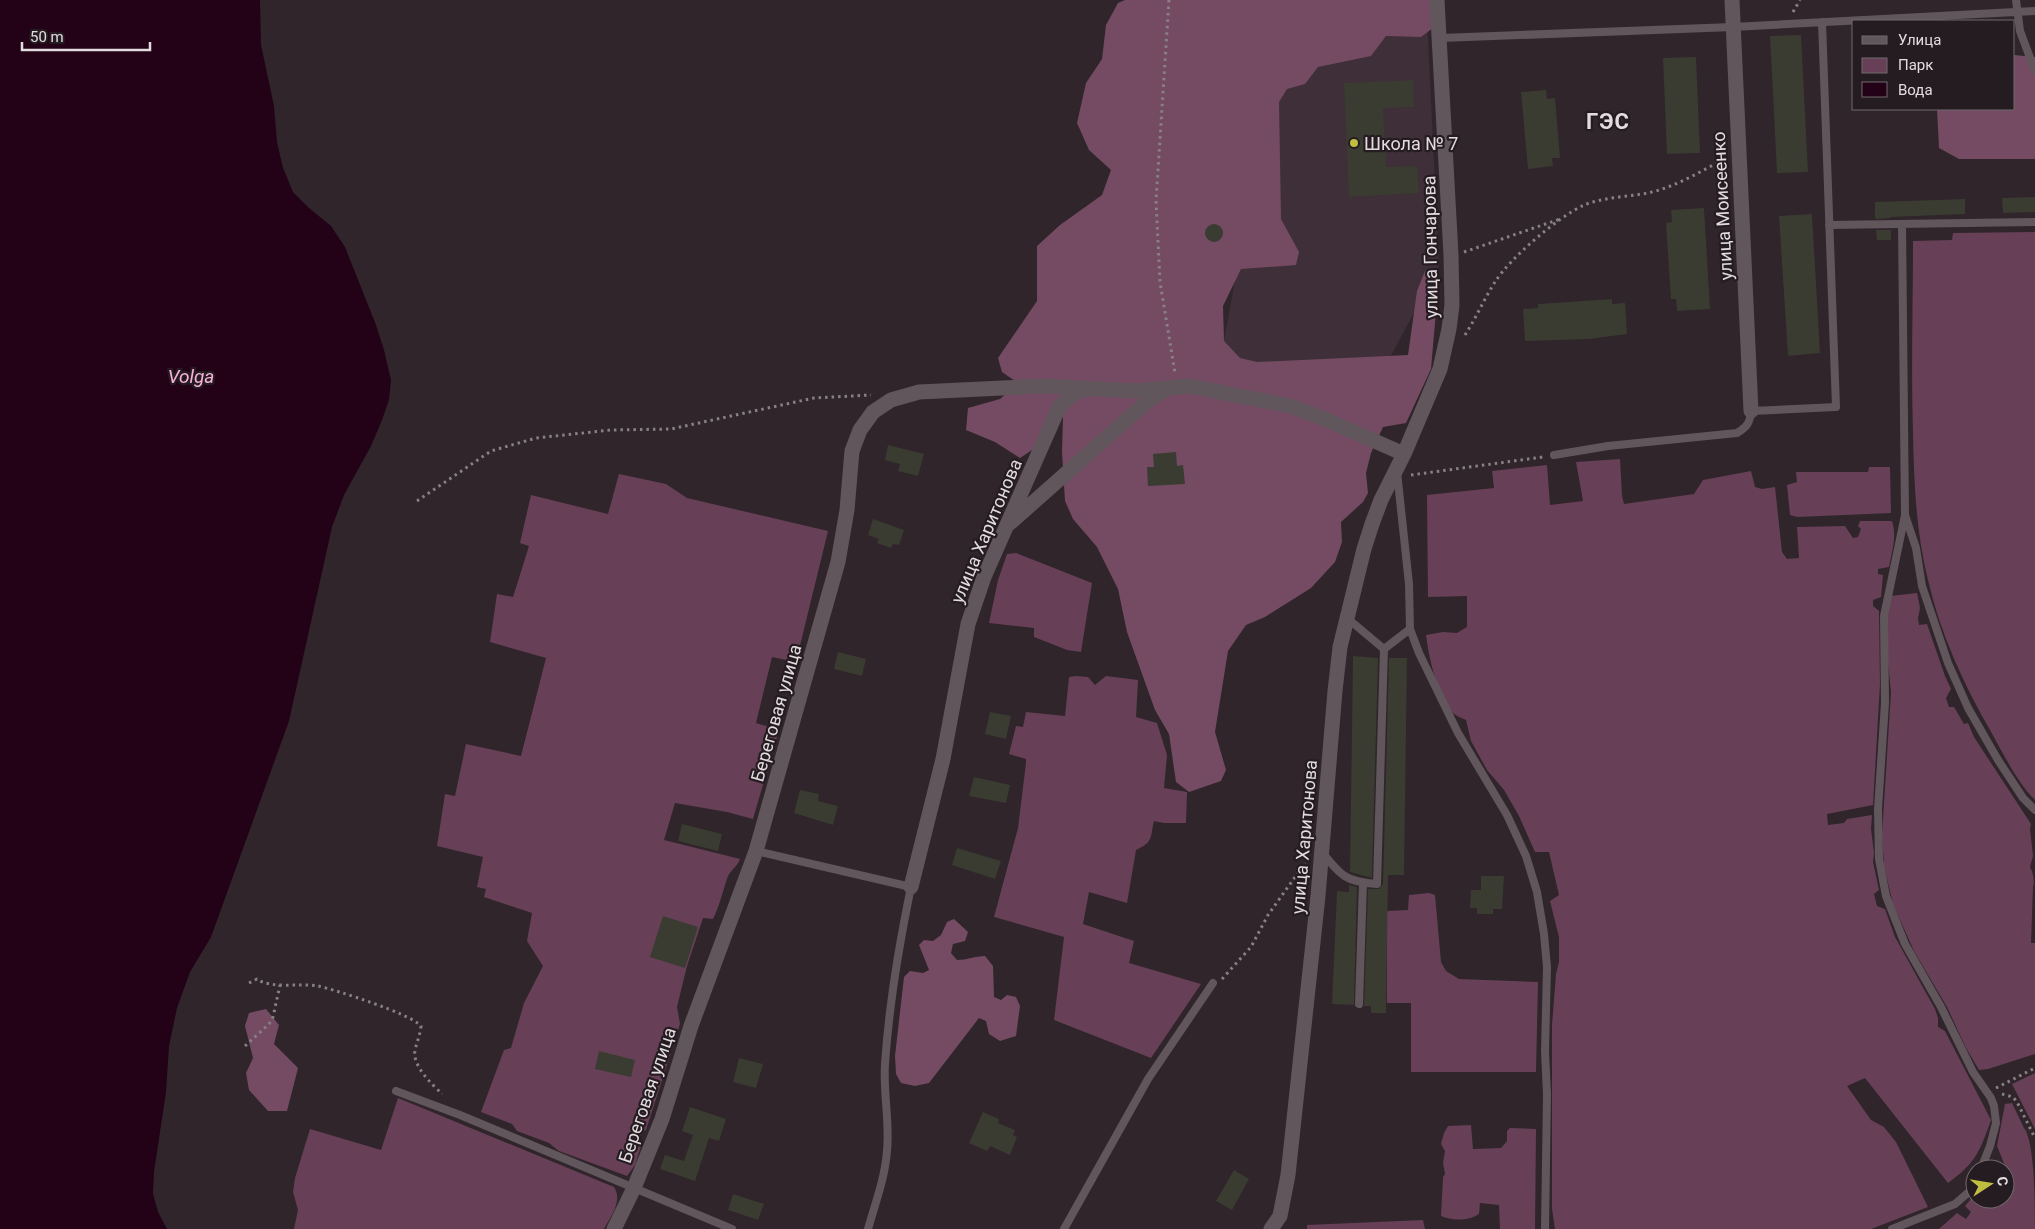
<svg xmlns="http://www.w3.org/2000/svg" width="2035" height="1229" viewBox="0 0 2035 1229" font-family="Roboto,sans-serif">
<rect width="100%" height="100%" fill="#2f252a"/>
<path fill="#3f2f38" d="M1427,17l12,249 -54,101h-166l19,-103 32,-239z"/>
<path fill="#674057" d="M2035,232v568c-19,-19 -32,-47 -45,-70 -27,-47 -50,-97 -62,-150 -12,-48 -14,-97 -15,-146 -2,-65 0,-129 0,-193l39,-1 1,-7z
M1620,459l2,37 2,8 70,-10 9,-14 48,-9 4,16 7,2 13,-2 7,65 5,7 12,-1 -2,-31 48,-1 8,12 5,-1 3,-8 -3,-3 2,-5h32c5,15 0,31 -3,46l-11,2v5l5,1 -2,22 -8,3v6l6,5 1,73 -7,121 -46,9 1,11 16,-2 3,-4 25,-4 -1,14 3,24 -1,9 6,28 -5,4 3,12 8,3 10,28 40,72 3,9v9l7,4 46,89c-11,31 -15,43 -43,63l-83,-105 -18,8 24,34 13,7 12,15 32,65 -57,22h-316l-3,-20v-184l4,-51 3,-12v-25l-9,-36 9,-6 -10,-43h-14l-16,-36 -15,-26 -17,-20 -16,-29 -5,-21c-4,-2 -10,-4 -13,-7 -16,-19 -24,-54 -27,-78l17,-3 14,1 10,-6v-31l-39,1 -1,-102 67,-7 -2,-17 55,-6 3,40 33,-4 -7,-39z
M1869,467h21l1,46 -94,4 -7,-2 -3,-30 10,-3 -1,-10h72z
M619,474l47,10 21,14 141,33 -32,131 -24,-5 -16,66 23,7 -26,89 -26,-7 -52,-9 -11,37 76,19c-3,8 -9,11 -12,17 -5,14 -8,29 -15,43l-10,-1 -16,48 -10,41 3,17 -34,106 -5,3 -3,11 3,2 -6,19 -8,11 -68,-25 -10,-8 -32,-12 -5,-7 -31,-12 23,-62 7,-2 13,-45 19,-37 -16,-25 5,-28 -48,-16 2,-8 -9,-2 6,-30 -46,-11 8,-52 10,2 11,-52 55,12 25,-98 -56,-16 7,-48 16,3 16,-51 -9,-3 11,-48 77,19z
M1016,553l76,30 -11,69 -14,-2 -33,-13v-9l-45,-5 9,-43 9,-26z
M1917,593l3,15 -2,10 1,7 8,-1 18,52 6,13 -5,9 3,9h5l10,17 4,-1 6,14 57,87 -1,5 3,27 -3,11c3,6 5,13 3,20l-2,56h4v111l-47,15 -9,1 -13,-22 -19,-41 -33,-56 -21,-47 -9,-38 -2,-31 9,-143 -4,-39 1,-38 3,-19z
M1076,676l12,1 7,8 11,-9 32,4 -2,37 21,6 10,32 -3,33 23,4 -1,31h-22l-10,-2c-4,16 0,21 -18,29l-9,53 -38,-11 -6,32 51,17 -5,22 72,21 -50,74 -97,-38 10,-83 -70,-20 24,-89 8,-65v-4l-17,-5 7,-28 7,1 3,-15 39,4 4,-39z
M1429,893l6,2 6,67 5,9 13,8 79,3 -2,90h-125v-69h-24v-92l21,-1 1,-15z
M2035,1073v56l-23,-45z
M398,1098l216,89c9,14 -3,29 -10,42h-310l4,-19 -5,-18 2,-14 15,-49 71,21z
M2012,1103l12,25c11,14 11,78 11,101h-96l18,-16 9,6 5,-7 -6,-6 10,-12v5h30v-16l5,-5 -13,-32 8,-42z
M1471,1125l2,24 28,-1 6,-7v-10l3,-3 26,1 -1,100h-35l-1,-24 -19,-2 -1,11c-10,7 -27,7 -38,2l2,-39 2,-3 -2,-11 2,-12 -4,-7 3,-11 4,-7z
M1423,1220l2,9h-118v-4z"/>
<path fill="#754b64" d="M1125,0h305l3,28 -12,9 -35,-1 -15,20 -53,11 -13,17 -18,5 -8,13 2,117 18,33 -3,13 -55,4 -18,37 1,35 16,17 17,4 151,-7 9,-64 8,-20h8l6,6 -8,92 -25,54 -23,4 -12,26 -5,20 2,20 -5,9 -22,20 1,20 -7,20 -24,26 -46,29 -19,8 -18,26 -13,81 11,38 -5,11 -32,11 -13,-10 -7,-48 -14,-24 -28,-78 -9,-43 -21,-42 -24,-28 -8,-18 -3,-49 1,-36 -19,26 -24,16 -25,-16 -29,-12 2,-22 32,-9 18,-16 -16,-11 -4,-14 39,-57v-55l23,-21 42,-30 9,-25 -22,-20 -12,-27 9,-40 16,-24 4,-34 12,-22z
M2014,55l21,2v102h-76l-20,-11 -2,-39h77z
M954,919l14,13 -3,9 -12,3 -2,9 6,7c10,0 18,-4 28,-4l8,10 1,31 7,3 6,-5 9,2 4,9 -4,30 -16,5 -11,-7 -3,-13 -7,-3 -50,65 -14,3 -14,-3 -5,-9 -1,-18 9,-79 6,-6 13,2 6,-3 -10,-25 5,-5 9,1 8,-6 6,-13z
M266,1009l13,16 -5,19 24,24 -11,43h-19l-19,-21 -3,-17 7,-15 -8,-32 4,-13z"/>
<path fill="#230218" d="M0,0h260l1,45 13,61 3,36 6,26 10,24 16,16 22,18 14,21 31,78 8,25 7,30 -2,20 -7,20 -11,26 -27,49 -12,32 -43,194 -78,216 -21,35 -13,36 -8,38 -3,46 -12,80 -1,22 5,18 9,17h-167z"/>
<path fill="#3a3b31" d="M1801,35l7,137 -31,1 -7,-137z
M1696,57l4,96 -33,1 -4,-96z
M1413,80l1,27 -31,1 3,59 31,-1 2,27 -70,4 -5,-114z
M1546,90l1,9 8,-1 5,60h-8l1,8 -25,3 -7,-77z
M2035,197v15l-32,1 -1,-15z
M1965,199v15l-74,3v1l-15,1 -1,-2v-15z
M1704,208l6,101 -33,2 -1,-12h-5l-5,-76 6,-1 -1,-12z
M1812,214l8,139 -32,3 -9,-140z
M1205 233a9 9 0 1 1 18 0a9 9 0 1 1-18 0Z
M1876,230h15v10h-14z
M1612,299v5l13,-1 2,31 -38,5 -64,2 -2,-32 15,-1v-4z
M888,445l36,9 -6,22 -20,-5 2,-7 -15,-4z
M1176,452l1,14 6,-1 2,19 -37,2 -1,-19h7l-1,-13z
M873,519l31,11 -5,15 -6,-1 -2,4 -14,-5 2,-4 -11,-4z
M838,652l28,7 -4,17 -28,-7z
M1353,656l25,2 -6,220 -22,-6z
M1389,658h18l-3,217h-16l-2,138h-15v-7h-7l4,-117h11l4,-5z
M990,712l21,4 -5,23 -21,-5z
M974,777l36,8 -4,18 -37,-7z
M800,790l19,4 -1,7 20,5 -5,19 -39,-12z
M682,824l40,10 -4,17 -40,-10z
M957,848l44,13 -6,18 -43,-14z
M1481,876h23l-2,33h-9v5h-16v-6h-7l1,-18h10z
M1349,885l8,2 -3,118 -22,-1 5,-113 12,1z
M663,916l35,11 -13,41 -35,-11z
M599,1051l36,9 -4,17 -36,-8z
M739,1058l24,6 -7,24 -23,-6z
M690,1107l36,12 -7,22 -10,-3 -14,43 -35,-12 5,-14 19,6 9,-26 -11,-4z
M983,1112l16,7 -1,4 17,7 -2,5 4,2 -7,18 -20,-9 -3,5 -18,-8z
M1234,1170l15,9 -17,31 -16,-9z
M733,1194l31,10 -6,16 -30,-10z"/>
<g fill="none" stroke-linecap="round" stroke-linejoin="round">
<path stroke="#888084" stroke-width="3" stroke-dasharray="2.5 4" stroke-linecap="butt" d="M1169,0l-13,201 4,81 15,91
M1793,12l7,-12
M1464,252l96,-33
M1465,335c11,-17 19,-36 30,-53 15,-24 63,-65 89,-77 20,-8 43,-8 64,-12 27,-6 52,-21 76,-34
M1411,475l132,-18
M417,501l74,-50 45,-13 75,-8 60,-1 143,-31 57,-3
M1222,979l29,-32 17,-32 37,-52
M249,983l8,-4c13,10 44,4 61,7 18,4 93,28 103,40 -1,9 -4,16 -6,24 -3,16 17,34 27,44
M245,1046l24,-22 4,-7 7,-32
M1996,1088l39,-20
M2002,1094l11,3 4,5 18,36"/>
<path stroke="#61565c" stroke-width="8" d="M2016,0l4,31 15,40
M1441,38l292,-11 302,-16
M1902,224l3,291 11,33 6,38 26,77 20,45 30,52 25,38 12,12
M1829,225l206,-3
M1554,455l54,-9 129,-13c10,-6 13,-10 14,-22l85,-4 -14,-385
M1397,472l12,112 1,45 9,24 39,80 49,82 19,41 11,36 7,42 3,33 -2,85 2,42 -2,135
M1905,515l-21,101 1,87 -7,106 1,50 7,37 19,48 36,63 32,65 18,26 3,8 2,17 -6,23 -9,23
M1384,649l26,-20
M756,851l155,36c-12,58 -22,118 -26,177 -2,29 5,58 2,87 -2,27 -12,53 -19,78
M1322,852c19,24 24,30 55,32l7,-235 -37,-31
M1359,1004l4,-121
M396,1091l64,24 272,114
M1064,1229l84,-150 65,-96
M1892,1229l63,-25 15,-13 5,-10"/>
<path stroke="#61565c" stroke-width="15" d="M1732,0l19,411
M1010,523l140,-124 15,-9
M911,887l32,-128 25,-135 16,-47 75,-170 14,-13 15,-5
M614,1229l20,-41 28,-69 29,-93 65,-175 82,-289 9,-52 5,-59 8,-21 13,-18 18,-12 28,-8 124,-6 94,5 52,-5 101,20 30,11 84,37
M1271,1229l9,-13 8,-41 30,-279 17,-205 5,-44 24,-98 8,-25 9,-24 23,-46 36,-85 9,-40 3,-24 -1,-50 -14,-255"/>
</g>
<circle fill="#c0be41" stroke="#251c21" stroke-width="2" cx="1354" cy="143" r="5"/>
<g text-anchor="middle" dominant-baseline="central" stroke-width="4.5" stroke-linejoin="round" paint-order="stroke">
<g font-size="18" fill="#e2dcdf" stroke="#251c21" text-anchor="start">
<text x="1364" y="143">Школа № 7</text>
</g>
<g font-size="18" fill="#e2dcdf" stroke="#251c21">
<text transform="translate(1722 206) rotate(-93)">улица Моисеенко</text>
<text transform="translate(1430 247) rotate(-91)">улица Гончарова</text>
<text transform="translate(986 531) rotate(-67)">улица Харитонова</text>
<text transform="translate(776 713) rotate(-74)">Береговая улица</text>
<text transform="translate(1304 837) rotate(-85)">улица Харитонова</text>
<text transform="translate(647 1095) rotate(-71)">Береговая улица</text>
</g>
<g font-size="19" font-style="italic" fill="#fab2dc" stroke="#251c21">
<text x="191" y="376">Volga</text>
</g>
<g font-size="22" font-weight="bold" letter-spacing="1" fill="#e2dcdf" stroke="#251c21">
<text x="1608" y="121">ГЭС</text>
</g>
</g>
<rect x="1852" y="20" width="162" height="90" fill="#251c21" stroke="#71696d"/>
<rect x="1862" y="36" width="25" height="8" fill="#61565c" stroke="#71696d"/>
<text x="1898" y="45" font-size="15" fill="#e2dcdf">Улица</text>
<rect x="1862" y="58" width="25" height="15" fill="#674057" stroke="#71696d"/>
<text x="1898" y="70" font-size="15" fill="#e2dcdf">Парк</text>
<rect x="1862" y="82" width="25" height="15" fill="#230218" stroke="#71696d"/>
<text x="1898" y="95" font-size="15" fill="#e2dcdf">Вода</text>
<g transform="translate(1990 1184) rotate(78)"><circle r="24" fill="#251c21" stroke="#71696d"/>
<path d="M0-4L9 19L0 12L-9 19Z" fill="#c0be41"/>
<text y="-8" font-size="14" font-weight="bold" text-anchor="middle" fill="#e2dcdf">С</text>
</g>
<path d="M22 42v8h128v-8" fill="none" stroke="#e2dcdf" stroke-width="2.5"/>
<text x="30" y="42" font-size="15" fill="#e2dcdf" stroke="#251c21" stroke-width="4" paint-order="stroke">50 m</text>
</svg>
